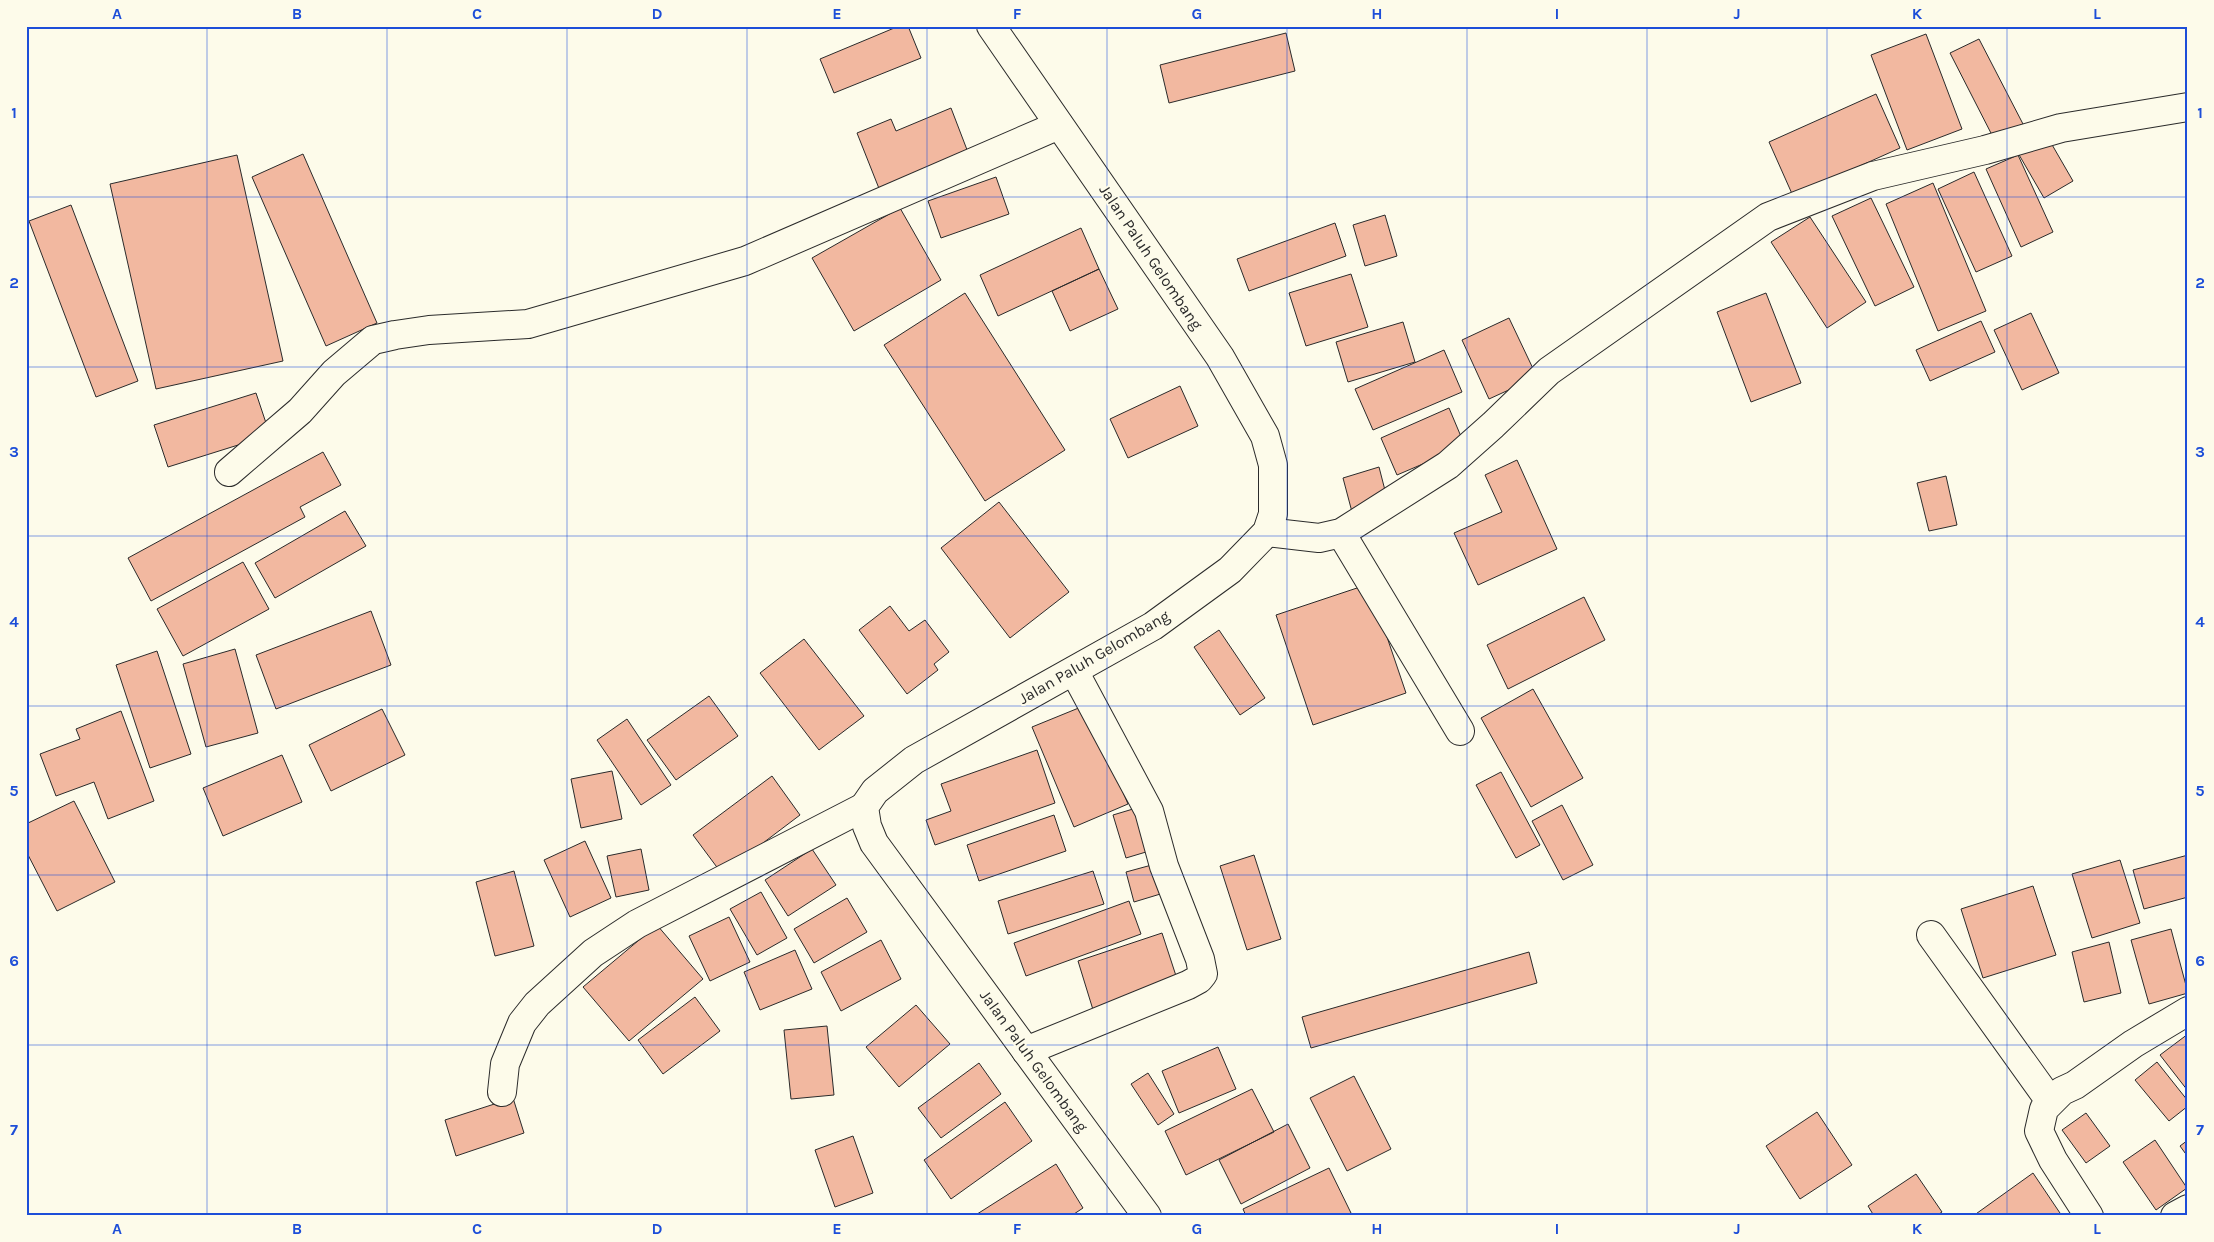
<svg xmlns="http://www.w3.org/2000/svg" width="2214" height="1242" viewBox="0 0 2214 1242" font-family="Karla,sans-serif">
<rect width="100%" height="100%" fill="#fdfbea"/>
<path fill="#f2b8a0" stroke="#2b2b2b" d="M899,26h9l13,32 -87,35 -14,-34z
M1286,33l9,38 -126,32 -9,-38z
M1926,34l36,95 -55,21 -36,-95z
M1979,39l44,85 -29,15 -44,-86z
M1876,94l24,54 -107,48 -24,-54z
M951,108l18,47 -89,36 -23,-58 34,-14 5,12z
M2047,136l26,45 -29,17 -26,-45z
M303,154l74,169 -51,23 -74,-169z
M237,155l46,206 -127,28 -46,-205z
M2018,155l35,77 -32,15 -35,-78z
M1974,172l38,84 -36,16 -38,-83z
M996,177l13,37 -68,24 -13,-37z
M1933,183l53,128 -48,20 -52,-127z
M1871,198l43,89 -39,19 -43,-90z
M71,205l67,176 -42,16 -67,-176z
M900,208l41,72 -87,51 -42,-73z
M1385,215l12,41 -32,10 -12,-41z
M1810,217l56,85 -39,26 -56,-86z
M1335,223l11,33 -97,35 -12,-32z
M1081,228l18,41 -101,47 -18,-41z
M1099,269l19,40 -48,22 -18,-40z
M1351,274l17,53 -62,19 -17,-53z
M965,293l100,157 -80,51 -101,-156z
M1766,293l35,90 -50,19 -34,-90z
M2031,313l28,60 -37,17 -28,-60z
M1509,318l28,59 -48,22 -27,-59z
M1981,321l14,31 -65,29 -14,-31z
M1403,322l12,40 -67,20 -12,-40z
M1444,350l18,42 -89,38 -18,-41z
M1180,386l18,40 -70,32 -18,-39z
M256,393l14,42 -102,32 -14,-42z
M1449,408l16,38 -68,29 -16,-37z
M323,452l18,33 -41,22 5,10 -154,84 -23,-43z
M1517,460l40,89 -79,36 -24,-52 48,-21 -17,-37z
M1379,467l9,35 -36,10 -9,-34z
M1946,476l11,49 -28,6 -12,-48z
M999,502l70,90 -59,46 -69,-90z
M345,511l21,35 -91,52 -20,-35z
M243,562l26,47 -86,47 -26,-47z
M1369,584l37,109 -93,32 -37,-110z
M1584,597l21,43 -97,49 -21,-44z
M890,606l19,25 16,-11 24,32 -15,12 4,6 -31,24 -48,-64z
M371,611l20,54 -115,44 -20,-54z
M1219,630l46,68 -25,17 -46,-68z
M804,639l60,77 -45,34 -59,-77z
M235,649l23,84 -52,14 -23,-83z
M157,651l34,103 -41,14 -34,-103z
M1533,689l50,89 -52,29 -50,-89z
M709,696l29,40 -62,44 -29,-40z
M1086,705l42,99 -54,23 -42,-100z
M382,709l23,46 -74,36 -22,-46z
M121,711l33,90 -46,18 -14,-37 -38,14 -16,-42 40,-15 -4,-10z
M627,719l44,66 -30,20 -44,-65z
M1037,750l18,53 -120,42 -9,-25 25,-9 -10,-27z
M282,755l20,47 -79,34 -20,-48z
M612,771l10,48 -41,9 -10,-49z
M1501,772l39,73 -24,13 -40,-73z
M772,776l28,39 -78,59 -29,-39z
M74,801l41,81 -58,29 -31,-60v-27z
M1562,805l31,60 -30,15 -31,-59z
M1143,806l13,43 -30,9 -13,-43z
M1054,815l12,36 -87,30 -12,-36z
M585,841l26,57 -41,19 -26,-57z
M641,849l8,41 -33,7 -9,-41z
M812,849l24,36 -48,31 -23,-36z
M1254,855l27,84 -34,11 -27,-84z
M2188,855v42l-44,12 -11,-39z
M2120,860l20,63 -48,15 -20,-64z
M1159,863l8,29 -33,10 -8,-30z
M514,871l20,75 -39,10 -19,-74z
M1093,871l11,33 -96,30 -10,-33z
M2033,886l23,69 -73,23 -22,-69z
M761,892l26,46 -30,17 -27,-46z
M847,898l20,34 -53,31 -20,-34z
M1129,901l12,33 -115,42 -12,-33z
M729,917l21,45 -40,19 -21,-45z
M657,925l46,54 -74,62 -46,-54z
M2171,929l17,64 -39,11 -18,-64z
M1162,933l17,52 -85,28 -16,-52z
M881,940l20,39 -60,32 -20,-39z
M2109,942l12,51 -37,9 -12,-50z
M795,950l17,39 -52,21 -16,-38z
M1529,952l8,31 -226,65 -9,-31z
M695,997l25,34 -57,43 -25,-34z
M916,1005l34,39 -51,43 -33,-40z
M827,1026l7,69 -43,4 -7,-69z
M2188,1034v57l-28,-36z
M1218,1047l18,42 -57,24 -17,-42z
M2157,1062l31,39v5l-19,15 -34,-41z
M979,1063l22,31 -60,44 -23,-30z
M1148,1073l26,41 -16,11 -27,-41z
M1354,1076l37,73 -44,22 -37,-73z
M1252,1089l22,43 -88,43 -21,-44z
M513,1098l11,35 -68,23 -11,-36z
M1005,1102l27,39 -81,58 -27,-39z
M1817,1112l35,53 -52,34 -34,-53z
M2086,1113l24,33 -24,17 -24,-33z
M1288,1124l22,44 -69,36 -22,-44z
M853,1136l20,57 -38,14 -20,-57z
M2155,1140l32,48 -31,22 -33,-48z
M2188,1140v17l-8,-11z
M1056,1164l27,44 -12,8h-97z
M1329,1168l22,45 -5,3h-100l-3,-7z
M2033,1173l29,43h-89z
M1916,1174l26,38 -6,4h-62l-6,-10z"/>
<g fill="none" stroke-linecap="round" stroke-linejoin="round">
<defs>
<path id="minor" d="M229,472l71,-61 34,-38 39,-33 22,-5 34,-5 99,-6 217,-63 314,-136
M1267,532l52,6 22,-5 107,-68 45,-40 56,-54 219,-154 105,-41 112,-26 76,-22 127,-21
M1341,533l119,198
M1931,935l119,166
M1026,1051l162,-66 11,-6 4,-5 -3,-15 -36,-93 -15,-55 -75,-140
M502,1092l3,-28 17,-41 15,-19 56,-51 44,-29 227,-117
M2089,1216l-36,-56 -14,-29 5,-22 18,-18 13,-6 58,-41 55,-33
M2175,1216l13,-7"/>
<path id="tertiary" d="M991,26l229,331 45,79 8,29v49l-6,18 -37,38 -77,56 -239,134 -39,31 -11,16 3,19 7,17 273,373"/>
</defs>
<use href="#minor" stroke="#2b2b2b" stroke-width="30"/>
<use href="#tertiary" stroke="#2b2b2b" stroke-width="30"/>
<use href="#minor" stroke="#fdfbea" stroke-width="28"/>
<use href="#tertiary" stroke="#fdfbea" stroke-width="28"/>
</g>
<path fill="none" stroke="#1d4ed8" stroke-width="1" stroke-opacity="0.55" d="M207,26v1190M387,26v1190M567,26v1190M747,26v1190M927,26v1190M1107,26v1190M1287,26v1190M1467,26v1190M1647,26v1190M1827,26v1190M2007,26v1190M26,197h2162M26,367h2162M26,536h2162M26,706h2162M26,875h2162M26,1045h2162"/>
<g text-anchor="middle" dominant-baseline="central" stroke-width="4" stroke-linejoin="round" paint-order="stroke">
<g font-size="16" fill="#2b2b2b" stroke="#fdfbea">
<text transform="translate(1151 257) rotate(56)">Jalan Paluh Gelombang</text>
<text transform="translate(1094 657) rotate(-30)">Jalan Paluh Gelombang</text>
<text transform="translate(1034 1061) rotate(54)">Jalan Paluh Gelombang</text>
</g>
</g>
<rect width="2214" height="1242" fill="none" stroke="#fdfbea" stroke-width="55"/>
<rect x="28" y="28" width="2158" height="1186" fill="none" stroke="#1d4ed8" stroke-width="2"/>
<g font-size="16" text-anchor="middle" font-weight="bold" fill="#1d4ed8">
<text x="117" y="19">A</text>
<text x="297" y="19">B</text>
<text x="477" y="19">C</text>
<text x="657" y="19">D</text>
<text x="837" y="19">E</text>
<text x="1017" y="19">F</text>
<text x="1197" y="19">G</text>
<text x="1377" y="19">H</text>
<text x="1557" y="19">I</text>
<text x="1737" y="19">J</text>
<text x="1917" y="19">K</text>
<text x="2097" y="19">L</text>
<text x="14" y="118">1</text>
<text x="2200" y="118">1</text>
<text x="14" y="288">2</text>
<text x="2200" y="288">2</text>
<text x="14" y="457">3</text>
<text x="2200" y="457">3</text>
<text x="14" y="627">4</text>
<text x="2200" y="627">4</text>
<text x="14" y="796">5</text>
<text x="2200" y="796">5</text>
<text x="14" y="966">6</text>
<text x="2200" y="966">6</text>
<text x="14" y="1135">7</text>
<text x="2200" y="1135">7</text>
<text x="117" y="1234">A</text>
<text x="297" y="1234">B</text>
<text x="477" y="1234">C</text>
<text x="657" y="1234">D</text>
<text x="837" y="1234">E</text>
<text x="1017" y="1234">F</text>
<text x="1197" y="1234">G</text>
<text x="1377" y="1234">H</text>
<text x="1557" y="1234">I</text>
<text x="1737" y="1234">J</text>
<text x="1917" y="1234">K</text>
<text x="2097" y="1234">L</text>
</g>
</svg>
